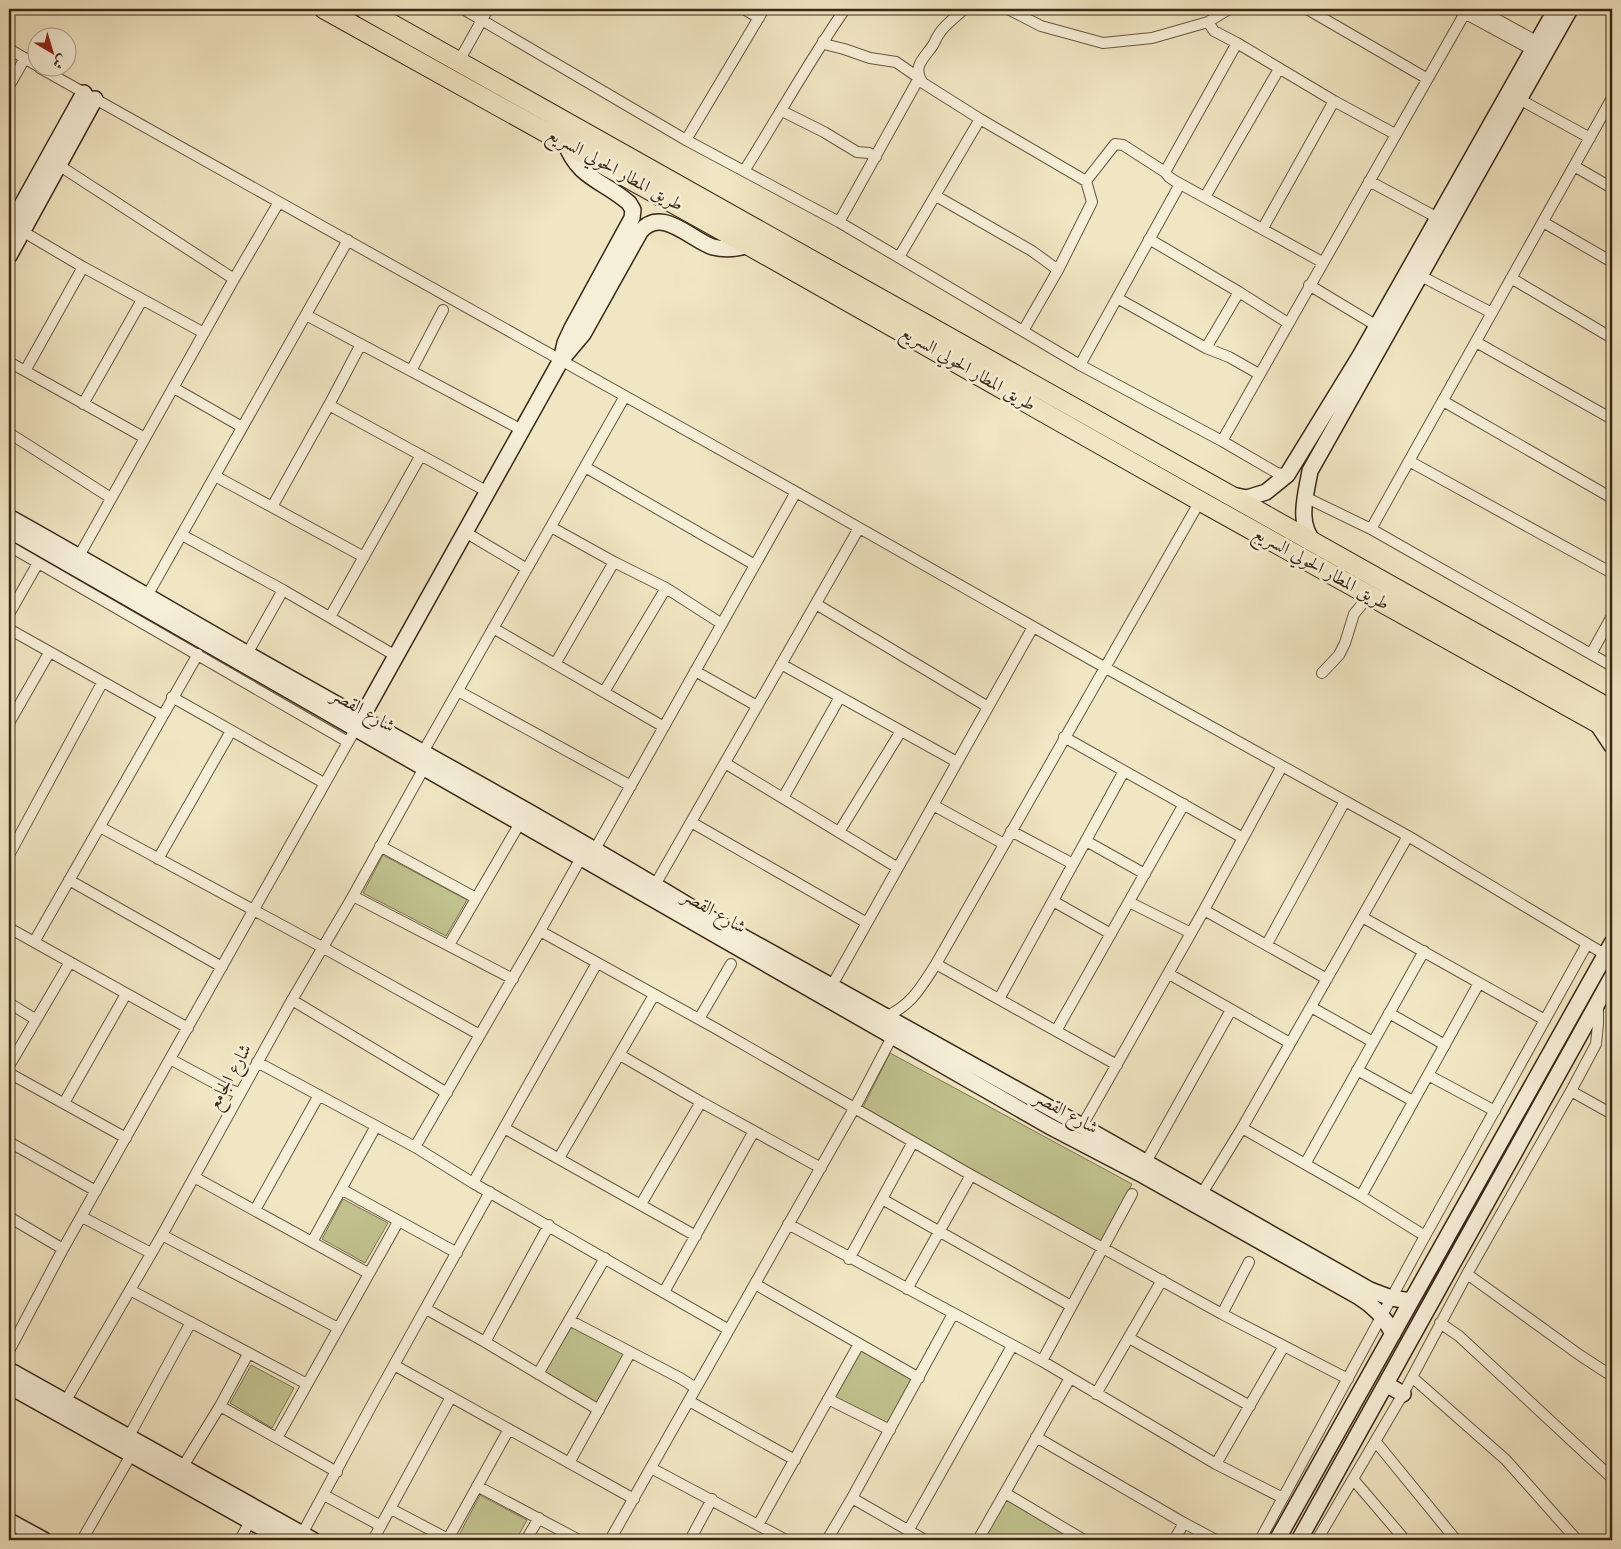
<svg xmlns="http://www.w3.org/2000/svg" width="1621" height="1549" viewBox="0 0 1621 1549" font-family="'Old Standard TT',Amiri,serif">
<rect width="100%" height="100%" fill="#f1e6c3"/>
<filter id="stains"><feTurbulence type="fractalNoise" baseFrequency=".004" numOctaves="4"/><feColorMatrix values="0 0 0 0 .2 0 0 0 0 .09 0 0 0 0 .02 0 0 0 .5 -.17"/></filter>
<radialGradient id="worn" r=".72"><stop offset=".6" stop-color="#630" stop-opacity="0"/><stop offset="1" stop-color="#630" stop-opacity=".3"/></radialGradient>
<path fill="#c1c38f" stroke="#7e7653" d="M383,855l84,45 -21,36 -83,-43z
M890,1053l242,131 -31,59 -238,-136z
M343,1199l45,24 -23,40 -43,-24z
M571,1325l54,30 -27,49 -54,-32z
M860,1350l53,29 -24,45 -54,-26z
M251,1365l43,23 -22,40 -42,-25z
M480,1495l47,25 -11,20h-52l-6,-3z
M1005,1497l72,43h-96z"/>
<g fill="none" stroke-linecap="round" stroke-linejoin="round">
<defs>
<path id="street" d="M463,9l223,131 153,82 241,143 142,76 55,32 10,2
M744,9l15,9
M964,9c-8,8 -20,16 -25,25 -3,4 -4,8 -6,11 -8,13 -22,21 -10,38l57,36 106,62 6,21 -34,68 -35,61
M1008,9l33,17 62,17 49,-5 56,-16 21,-13
M1307,9l119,69
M1457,9l77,42
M1478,9l60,33
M1208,22l6,9 23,12 97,58 61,33
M823,41l5,4 16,4 26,9 26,4 23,16 -80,144
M9,49l29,17
M459,61l29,-52
M40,68l756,424 308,175 304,169 198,119
M9,86l16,-28
M1519,99l71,39
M782,111l42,21 33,20 12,1 7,4
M686,140l78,-131
M60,166l174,113
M1574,166l38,22
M744,171c34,-54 65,-110 101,-162
M1165,172l72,-129
M1086,181l29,-37 8,1 42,27 4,5 6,4 147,81
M1369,181l69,37
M936,196l96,55 26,19
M1205,197l74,-128
M1543,222l69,40
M1263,228l71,-127
M22,231l61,36 121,66
M1149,239l90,53 49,31
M899,257l81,-138
M1419,275l73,38
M1511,278l101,60
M1309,285l68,41
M1117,298l89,50 23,9 30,17
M306,315l216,115
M1476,342l136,77
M1206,348l33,-56
M9,362l136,76
M1080,365l100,-181
M25,371l58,-104
M411,371l32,-61
M174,388l68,39
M1443,401l169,97
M83,404l59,-104
M329,405l159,87
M9,433l102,65
M1222,441l243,-428
M1409,461l203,112
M585,467l170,98
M215,476l149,81
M1305,497l66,32 241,137
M272,507l57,-102 32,-61
M551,527l63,35 52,26 56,36
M1371,529l241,-431
M465,532l62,37
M182,535l101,55 113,66
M9,546l339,196
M79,556l155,-277 45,-77
M147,596l201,-356
M816,604l172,103
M9,614l29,-51
M330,617l91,-162
M493,628l171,99
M9,629l153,86
M247,654l36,-64
M1591,654l21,-38
M555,664l59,-102
M781,664l176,98
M695,671l62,35
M1322,673l17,-18 6,-12 9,-29 15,-18
M458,691l173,95
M604,692l62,-104
M172,697l152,86
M9,723l40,-70
M1064,737l179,101
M423,752l202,-356
M725,763l173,105
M783,798l57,-101
M933,805l71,39
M691,822l176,101
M100,827l222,120 158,88
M1011,831l62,33
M839,832l62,-101
M1086,841l59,33
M380,846l96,52
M594,851l202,-359
M9,855l93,-172
M158,859l73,-128
M69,880l153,87
M655,885l204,-357
M353,896l160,83
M1053,901l58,33
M1129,902l62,31
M1204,910l123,69
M1362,917l183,103
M9,928l179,100
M540,931l175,97 256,147 251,139 126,65
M34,942l164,-288
M1267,944l78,-143
M449,945l71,-122
M936,964l181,101
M1169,974l121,69
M831,987l202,-360
M999,999l125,-228
M292,1000l155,93
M9,1003l26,16
M1311,1007l62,35
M1389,1013l56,32
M885,1017c27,-12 36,-30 51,-53l264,-463
M699,1019l32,-55
M1056,1031l128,-227
M620,1055l81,47 120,66
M170,1059l52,28 17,6
M257,1062l158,85 58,36 256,147
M9,1066l61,-104
M1357,1070l56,31
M9,1073l117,65
M1428,1075l67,36
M1571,1091l41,23
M64,1103l62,-109
M1082,1126l122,-216 78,-144
M504,1128l192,108
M1242,1128l119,68 64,40
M9,1142l87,49
M415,1147l125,-216 41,-73
M559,1158l95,-163
M1146,1162l85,-152
M1305,1164l119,-213
M194,1177l174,96
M473,1183l124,-220
M341,1189l116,64
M1201,1195l41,-67 166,-292
M1361,1196l118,-213
M882,1199l189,107
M641,1204l60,-102
M255,1210l64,-115
M9,1217l54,32
M82,1217l69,36
M788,1224l254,137 174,103 67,34
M162,1235l176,93
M312,1242l64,-116
M849,1259l64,-117
M1467,1274l114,82 31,20
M755,1284l164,94
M907,1289l64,-114
M130,1290l177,94
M664,1292l90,-161
M426,1309l59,33 114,68
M1222,1314l27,-52
M569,1320l111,58 16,10
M1440,1323l19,13 153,142
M1129,1338l121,68
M485,1342l64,-117
M9,1351l54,-102 293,-521
M1042,1361l90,-167
M394,1365l240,134
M538,1374l67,-116
M1412,1377l94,83 71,80
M1096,1394l66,-114
M828,1399l62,31
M689,1401l106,59
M65,1402l97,-167 130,-235 61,-104 71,-128
M220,1406l117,66
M1036,1437l148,86 32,17
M128,1438l63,-116
M277,1438l121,-216
M1376,1442l80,98
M569,1463l61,-110
M1216,1464l68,-118
M182,1468l38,-62 28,-52
M651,1468l135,72
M1353,1479l52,61
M477,1486l102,54
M1005,1493l79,47
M324,1495l57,31
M852,1498l73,42
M391,1509l59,31
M758,1525l101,-181
M908,1531l104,-185
M302,1534l72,-133 116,-209
M448,1539l61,-110
M82,1540l49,-85
M240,1540l10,-19
M373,1540l78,-143
M526,1540l13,-22
M610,1540l250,-442 32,-61
M690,1540l22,-41
M827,1540l25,-42 101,-184
M978,1540l92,-162
M1174,1540l10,-17
M1260,1540l165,-304 162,-292
M1317,1540l86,-146 64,-120 104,-183 25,-47 2,-20v-19"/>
<path id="secondary" d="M9,228l75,-135
M9,256l86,-157
M562,359l21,-25 57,-102c21,-27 51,8 73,15 12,3 24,2 35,-2
M1232,495l15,3 19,-6 21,-17 73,-119 196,-347
M9,517c79,44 158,91 237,136 153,87 308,170 458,262l378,211 288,164 21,8 20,3
M9,530l1040,596 90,47 220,124c15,9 26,20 34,37
M1315,543c-19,-19 -9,-48 -5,-72l260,-462
M358,724l203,-364 4,-17 7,-15 60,-110 1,-8 -4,-7c-26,-23 -51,-24 -64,-61
M1598,725l14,21
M9,1370l304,170
M1386,1384l17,10
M9,1386l275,154
M9,1521l35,19
M1277,1540l335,-597
M1299,1540l313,-563"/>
<path id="highway" d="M324,9l424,236 452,256 412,230
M365,9l1247,701"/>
</defs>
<use href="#street" stroke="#685842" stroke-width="12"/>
<use href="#secondary" stroke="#3a2817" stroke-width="18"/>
<use href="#highway" stroke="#3a2817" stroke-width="21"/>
<use href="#street" stroke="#f6efd8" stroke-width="10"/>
<use href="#secondary" stroke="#f6efd8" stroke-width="15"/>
<use href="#highway" stroke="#f1e6c3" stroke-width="19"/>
</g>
<g text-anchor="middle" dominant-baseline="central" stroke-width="5" stroke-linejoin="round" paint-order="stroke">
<g font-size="18" fill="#3a2817" stroke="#f6efd8">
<text transform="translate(615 170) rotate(29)">طريق المطار الحولي السريع</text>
<text transform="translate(968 369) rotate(30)">طريق المطار الحولي السريع</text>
<text transform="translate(1321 569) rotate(29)">طريق المطار الحولي السريع</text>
<text transform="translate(363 711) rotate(30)">شارع القصر</text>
<text transform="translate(714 912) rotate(30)">شارع القصر</text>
<text transform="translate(230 1077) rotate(-61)">شارع الجامع</text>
<text transform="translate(1066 1113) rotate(29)">شارع القصر</text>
</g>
</g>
<rect width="1621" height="1549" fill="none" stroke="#f1e6c3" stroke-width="30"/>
<rect x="10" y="10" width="1601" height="1529" fill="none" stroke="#3a2817" stroke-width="2.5"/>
<rect x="15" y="15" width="1591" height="1519" fill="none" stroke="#3a2817"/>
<g transform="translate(52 52) rotate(142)"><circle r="24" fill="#f6efd8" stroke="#ab9f8b"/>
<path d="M0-4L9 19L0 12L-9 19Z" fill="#8f2418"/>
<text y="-8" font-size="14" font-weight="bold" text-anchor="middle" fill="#3a2817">ش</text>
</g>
<rect width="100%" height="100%" filter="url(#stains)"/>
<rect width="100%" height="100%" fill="url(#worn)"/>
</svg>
